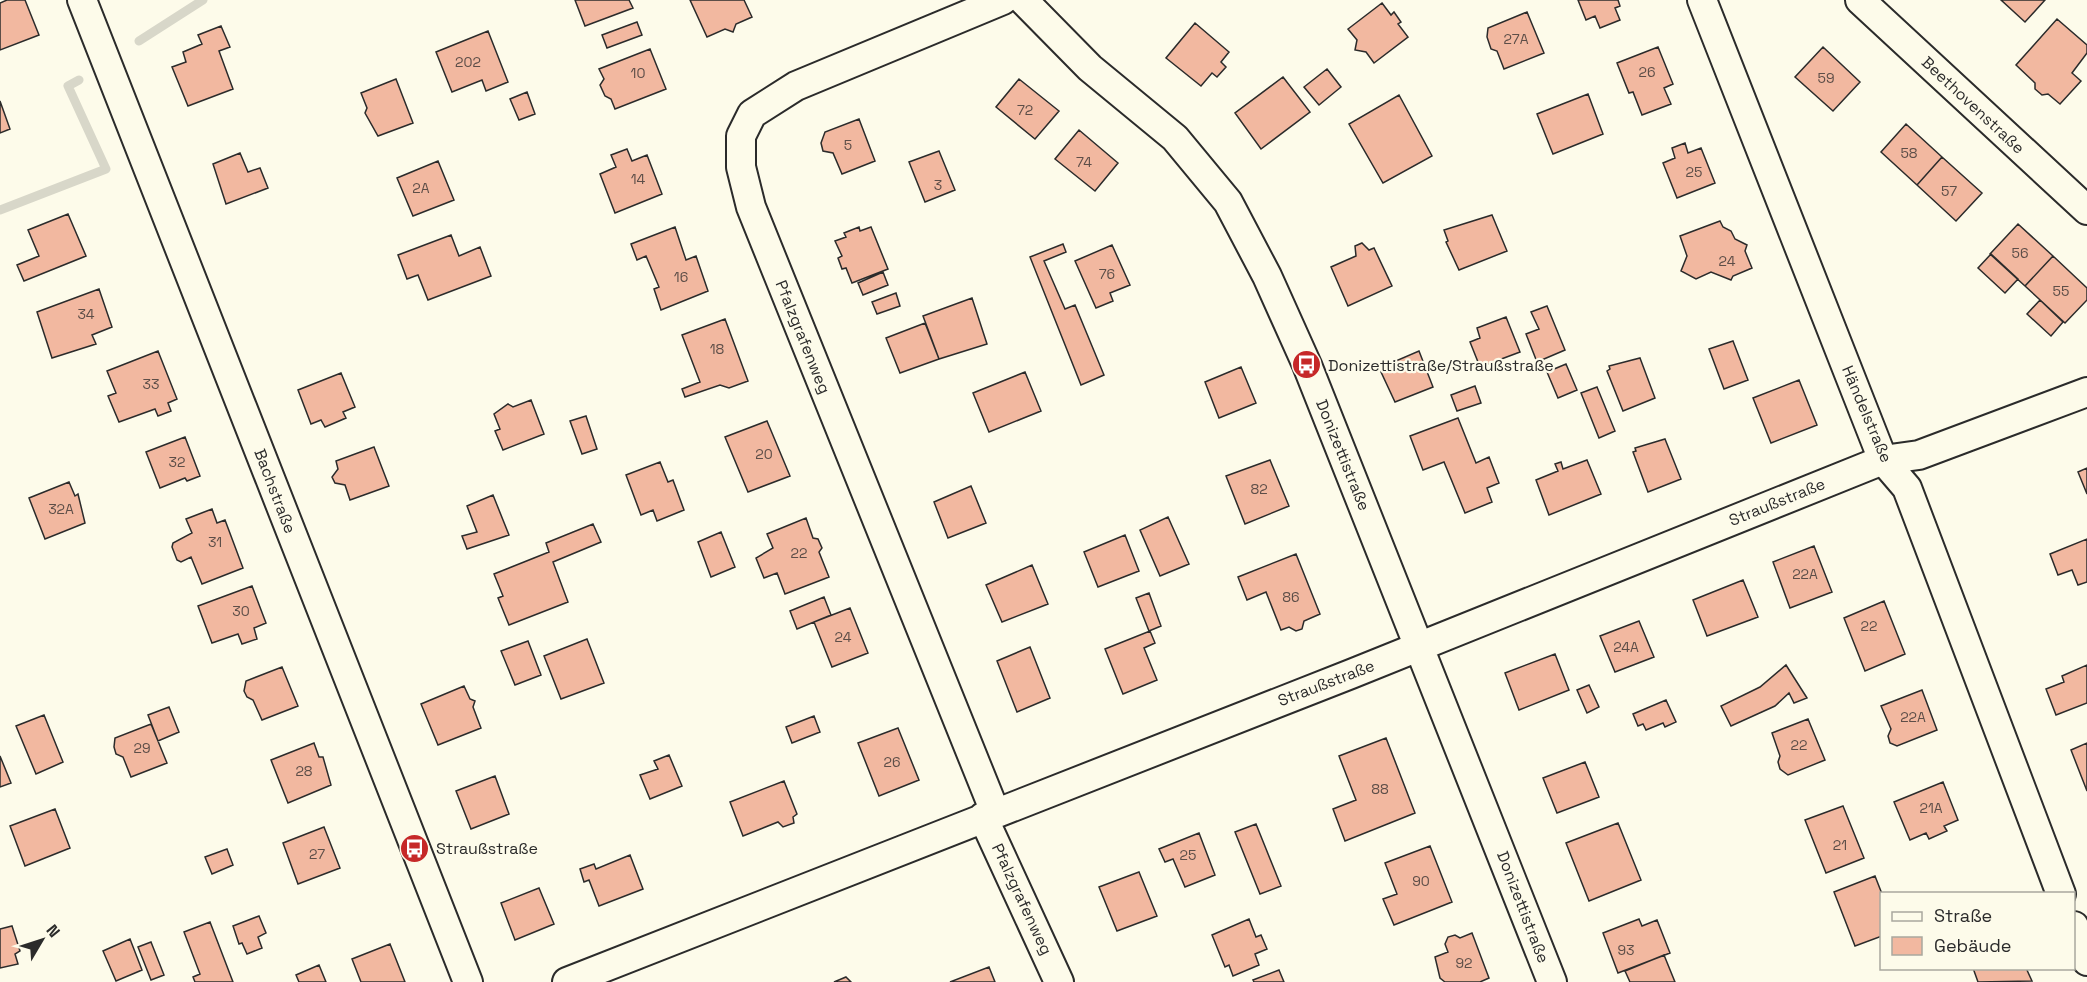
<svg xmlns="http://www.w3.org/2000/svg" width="2087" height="982" viewBox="0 0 2087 982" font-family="'Space Grotesk',sans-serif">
<rect width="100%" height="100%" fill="#fdfbea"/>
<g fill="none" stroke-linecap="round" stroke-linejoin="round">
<path stroke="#d8d7c9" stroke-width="9" d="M139,41l64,-41
M0,210l106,-41 -38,-83 11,-6"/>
</g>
<path fill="#f2b8a0" stroke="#2b2b2b" stroke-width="1.5" d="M7,0h18l14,35 -39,15v-47z
M575,0h54l4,8 -48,18z
M690,0h54l8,17 -16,7 -3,8 -8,-3 -18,8z
M1578,0h40l2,6 -5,2 5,12 -20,8 -5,-12 -9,4z
M2001,0h44l-20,22z
M1382,3l9,12 3,-3 7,10 -3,2 10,13 -34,26 -8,-11 -11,-2 2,-10 -9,-11z
M1527,12l17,41 -40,16 -7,-18 -6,-2 -4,-12 1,-9z
M2057,19l30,26v8l-15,20 9,8 -21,23 -12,-10 -6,1 -7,-6v-6l-19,-18z
M637,22l5,13 -35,13 -5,-13z
M1195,23l34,29 -8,10 5,5 -9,10 -5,-4 -11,13 -35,-28z
M221,26l9,21 -11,4 14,38 -45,17 -16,-39 14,-5 -3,-10 19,-8 -4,-9z
M488,31l20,51 -22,9 -4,-11 -30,12 -16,-40z
M1658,47l15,37 -9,4 7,16 -29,11 -9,-23 -4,1 -12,-30z
M1823,47l37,35 -27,29 -38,-34z
M650,49l16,40 -51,20 -4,-10 -6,-3 -5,-11 4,-6 -5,-10z
M1327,69l14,18 -22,18 -15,-18z
M1283,77l27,35 -49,37 -26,-36z
M396,79l17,44 -35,13 -13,-23 2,-5 -6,-15z
M1019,79l40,32 -24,28 -39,-32z
M527,92l8,22 -16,6 -9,-21z
M1588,94l15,40 -50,20 -16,-40z
M1399,95l33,61 -49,27 -34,-59z
M0,101l10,28 -10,4z
M859,119l16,42 -33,13 -9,-21 -10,-2 -2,-8 4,-11z
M1906,124l36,33 -25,28 -36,-33z
M1079,130l39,33 -23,28 -40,-32z
M1685,143l3,10 13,-5 14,35 -38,15 -14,-35 12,-5 -3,-10z
M627,149l5,12 15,-6 15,39 -47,19 -15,-39 16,-7 -5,-12z
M939,151l16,39 -30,12 -16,-40z
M240,153l8,19 12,-4 8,20 -42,16 -13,-40z
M1942,157l40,36 -26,28 -39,-36z
M438,161l16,39 -41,16 -16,-38z
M68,214l18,42 -62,25 -7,-16 22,-9 -11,-26z
M1492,215l15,36 -48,19 -13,-28 2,-1 -4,-11z
M1720,221l3,6 8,4 4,8 12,6 -2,6 7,17 -19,8 -2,4 -20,-8 -15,7 -15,-8 6,-15 -7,-20z
M2018,224l35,32 -28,30 -35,-32z
M675,227l11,33 10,-4 12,35 -47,19 -7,-21 5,-2 -13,-31 -9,4 -6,-16z
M859,227l1,4 11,-4 17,42 -36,14 -6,-15 -4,1 -4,-11 4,-2 -7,-15 11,-4 -2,-4z
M451,235l8,21 21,-9 11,29 -63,24 -10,-25 -11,4 -9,-24z
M1362,243l7,7 5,-2 18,38 -44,20 -17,-39 25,-11 -1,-10z
M1063,244l3,8 -22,9 21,48 10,-4 29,70 -23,10 -51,-128z
M1112,245l18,40 -20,8 3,8 -17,7 -21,-47z
M1991,254l27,25 -13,14 -27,-25z
M2053,256l34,32v12l-22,23 -40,-37z
M883,272l5,13 -25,10 -5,-12z
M99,289l13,38 -20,8 4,9 -44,14 -15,-46z
M896,293l4,13 -23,8 -5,-12z
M972,298l15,46 -48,15 -16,-43z
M2040,300l23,22 -12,14 -24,-22z
M1547,306l18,44 -28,12 -11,-28 13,-5 -8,-17z
M1506,317l14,35 -40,15 -10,-25 10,-4 -3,-10z
M725,319l23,62 -19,7 -9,-3 -35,12 -3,-8 18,-7 -18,-47z
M925,323l14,36 -39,14 -14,-35z
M1733,341l15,39 -24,9 -15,-40z
M158,351l19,48 -9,4 3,8 -13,5 -3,-7 -36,13 -11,-26 8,-3 -9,-22z
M1419,351l14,36 -38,15 -14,-30 3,-6z
M1640,358l15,40 -32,13 -16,-40 3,-2 -1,-3z
M1566,364l11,26 -19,8 -11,-26z
M1241,367l15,36 -37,15 -14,-36z
M1025,372l16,39 -52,21 -16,-39z
M341,373l14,34 -12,5 3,6 -21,9 -4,-7 -10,4 -13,-34z
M1799,380l18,45 -46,18 -18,-45z
M1475,386l6,17 -24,8 -6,-16z
M1597,387l18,44 -16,7 -18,-45z
M531,400l13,34 -41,16 -8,-19 5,-2 -6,-15 14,-10 5,3z
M586,416l11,33 -15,5 -12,-33z
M1458,418l18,45 13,-6 10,26 -12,5 5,14 -27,11 -21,-51 -21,8 -13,-34z
M767,421l23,55 -42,16 -23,-55z
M185,437l15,39 -13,5 -2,-3 -25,10 -14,-36z
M1665,439l16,40 -33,13 -15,-40 3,-1 -1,-3z
M374,447l15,39 -39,14 -5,-15 -10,-2 -3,-6 6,-8 -2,-8z
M1270,460l19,46 -44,18 -19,-48z
M1587,460l14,34 -52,21 -13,-35 22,-9 -3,-7 6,-2 2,7z
M660,462l8,20 5,-2 11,30 -27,11 -4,-11 -12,5 -15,-40z
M2087,468v26l-9,-22z
M69,482l6,14 3,-2 7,29 -40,16 -16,-41z
M971,486l15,37 -38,15 -14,-36z
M493,495l16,40 -42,14 -5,-13 15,-4 -10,-26z
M212,509l5,14 8,-3 18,48 -41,16 -11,-27 -10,5 -4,-2 -5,-13 1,-4 19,-10 -6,-14z
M1168,517l21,47 -29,12 -20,-46z
M806,518l7,20 5,1 4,9 -3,4 10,25 -44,17 -8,-21 -13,5 -8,-20 17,-10 -6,-14z
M593,524l8,18 -48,20 15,40 -59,23 -11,-27 5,-2 -9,-22 55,-22 -3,-9z
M721,532l14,35 -24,10 -13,-35z
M1125,535l14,36 -41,16 -14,-35z
M2087,539v43l-9,3 -6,-15 -14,5 -8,-21z
M1814,546l18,46 -42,16 -17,-46z
M1296,554l24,60 -16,7 -2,8 -6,2 -7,-4 -8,3 -15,-38 -19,8 -9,-23z
M1032,565l16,39 -46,18 -16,-37z
M1743,580l15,37 -51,19 -14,-36z
M252,586l14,37 -12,5 3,11 -15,5 -4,-10 -26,9 -14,-37z
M1149,593l12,33 -12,5 -13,-33z
M824,597l7,18 -34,14 -7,-18z
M1884,601l21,53 -40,17 -21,-53z
M850,608l18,45 -36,14 -18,-45z
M1639,621l15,36 -39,15 -15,-36z
M1150,631l5,12 -11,5 13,32 -34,14 -18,-45z
M587,639l17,44 -43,16 -17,-43z
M528,641l13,34 -26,10 -14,-34z
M1030,647l20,51 -33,14 -20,-51z
M1555,654l14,36 -50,20 -14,-37z
M1786,665l21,33 -13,5 -5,-10 -14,13 -44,20 -10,-20 39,-19z
M2087,665v38l-31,12 -10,-26 18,-7 -2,-6z
M282,667l16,39 -36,14 -9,-20 -6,-3 -3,-6 2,-10z
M1589,685l10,22 -12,6 -10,-23z
M464,686l6,13 5,2 -2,6 8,21 -43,17 -17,-41z
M1922,690l15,40 -40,16 -7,-3 -2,-7 3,-7 -10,-23z
M1666,700l10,22 -11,5 -2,-4 -17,7 -3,-6 -5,2 -5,-12z
M169,707l10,25 -21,9 -10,-26z
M44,715l19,47 -27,12 -20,-48z
M814,716l6,16 -28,11 -6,-16z
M1808,719l17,41 -37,15 -8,-6 -2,-7 2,-6 -8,-23z
M151,724l16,39 -36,14 -8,-20 -7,-3 -2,-7 1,-9z
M898,728l21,52 -40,16 -21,-53z
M1386,738l29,75 -70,28 -12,-32 23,-9 -17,-44z
M314,743l5,14h4l8,28 -43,18 -17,-43z
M2087,743v48l-16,-41z
M669,755l13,31 -32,13 -10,-24 18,-6 -4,-8z
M0,756l11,27 -11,4z
M1585,762l14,35 -42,16 -14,-35z
M495,776l14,38 -38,15 -15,-38z
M784,781l13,33 -4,3 1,6 -11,4 -5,-5 -35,14 -13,-34z
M1943,782l15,38 -14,6 3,5 -18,8 -3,-6 -16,7 -16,-38z
M1843,806l21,52 -38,15 -21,-53z
M55,809l15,39 -45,18 -15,-40z
M1618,823l23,57 -52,21 -23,-58z
M1256,824l25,62 -21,8 -25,-62z
M324,827l16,41 -42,16 -15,-41z
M1199,833l16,42 -30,12 -12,-28 -8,3 -6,-13z
M1430,846l22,56 -58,23 -11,-26 14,-5 -12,-31z
M227,849l6,16 -21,9 -7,-17z
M630,855l13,34 -44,17 -10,-26 -5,2 -4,-13 14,-5 2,5z
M1139,872l18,44 -40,15 -18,-44z
M1875,876l7,18v42l-27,10 -21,-54z
M539,888l15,36 -39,16 -14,-37z
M259,916l7,17 -8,4 4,11 -15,6 -5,-11 -3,1 -6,-18z
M1249,919l7,18 5,-2 6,14 -12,5 4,11 -26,11 -4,-11 -4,2 -13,-32z
M1639,919l3,7 15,-6 13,33 -52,20 -15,-40z
M210,922l23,60h-38l-2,-5 7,-3 -16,-42z
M12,926l8,25 -5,3 3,10 -18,4v-39z
M1472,933l17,45 -9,4h-35l-5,-4 -5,-21 13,-5 -3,-8 3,-7 7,-2 5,3z
M130,939l12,31 -26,11 -13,-30z
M151,942l13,33 -13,5 -13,-33z
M390,944l15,38h-44l-9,-23z
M1664,955l11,27h-45l-5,-11z
M319,965l7,17h-27l-3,-7z
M989,967l6,15h-45z
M1973,968h53l6,13 -54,1z
M1279,970l5,12h-30l-1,-2z
M846,977l5,5h-17z"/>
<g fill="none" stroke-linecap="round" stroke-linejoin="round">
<defs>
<path id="street" d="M82,0l386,982
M1023,0l67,68 85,70 53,64 39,74 40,89 245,617
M1702,0l181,460 24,28 154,406
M1860,0l227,210
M995,812l-244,-605 -10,-40v-31l11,-22 44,-28 207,-86
M983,817l76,165
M2074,926l13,35
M567,982l784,-308 532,-214 36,-5 168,-63"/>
</defs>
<use href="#street" stroke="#2b2b2b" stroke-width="32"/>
<use href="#street" stroke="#fdfbea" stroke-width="28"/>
</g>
<defs>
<symbol id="bus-disc" viewBox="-11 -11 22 22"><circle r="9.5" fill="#c62828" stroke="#fdfbea"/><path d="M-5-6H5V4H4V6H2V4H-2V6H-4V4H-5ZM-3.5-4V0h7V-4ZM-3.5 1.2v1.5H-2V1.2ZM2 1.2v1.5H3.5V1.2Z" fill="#fff"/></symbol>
</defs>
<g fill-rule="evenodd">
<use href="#bus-disc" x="1290" y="348" width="33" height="33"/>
<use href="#bus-disc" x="398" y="832" width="33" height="33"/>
</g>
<g text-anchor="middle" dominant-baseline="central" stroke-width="4.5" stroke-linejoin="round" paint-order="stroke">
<g font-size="14" fill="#5d4e48">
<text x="1516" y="39">27A</text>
<text x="468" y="62">202</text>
<text x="1647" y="72">26</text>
<text x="638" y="73">10</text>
<text x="1826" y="78">59</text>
<text x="1025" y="110">72</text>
<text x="848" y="145">5</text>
<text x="1909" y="153">58</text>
<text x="1084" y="162">74</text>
<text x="1694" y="172">25</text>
<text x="638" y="179">14</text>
<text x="938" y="185">3</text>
<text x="421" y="188">2A</text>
<text x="1949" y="191">57</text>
<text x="2020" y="253">56</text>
<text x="1727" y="261">24</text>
<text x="1107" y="274">76</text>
<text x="681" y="277">16</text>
<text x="2061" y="291">55</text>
<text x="86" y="314">34</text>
<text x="717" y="349">18</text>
<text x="151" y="384">33</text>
<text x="764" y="454">20</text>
<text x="177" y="462">32</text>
<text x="1259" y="489">82</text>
<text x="61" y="509">32A</text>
<text x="215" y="542">31</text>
<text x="799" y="553">22</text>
<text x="1805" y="574">22A</text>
<text x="1291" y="597">86</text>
<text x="241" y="611">30</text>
<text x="1869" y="626">22</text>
<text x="843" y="637">24</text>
<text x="1626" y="647">24A</text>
<text x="1913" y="717">22A</text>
<text x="1799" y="745">22</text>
<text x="142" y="748">29</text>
<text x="892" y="762">26</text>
<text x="304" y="771">28</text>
<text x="1380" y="789">88</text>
<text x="1931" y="808">21A</text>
<text x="1840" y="845">21</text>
<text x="317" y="854">27</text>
<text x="1188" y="855">25</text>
<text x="1421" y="881">90</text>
<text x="1626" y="950">93</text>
<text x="1464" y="963">92</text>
</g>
<g font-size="16" fill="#2b2b2b" stroke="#fdfbea">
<text transform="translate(1973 105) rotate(43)">Beethovenstraße</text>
<text transform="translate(803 337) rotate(68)">Pfalzgrafenweg</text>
<text transform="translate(1867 414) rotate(67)">Händelstraße</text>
<text transform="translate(1343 455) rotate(68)">Donizettistraße</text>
<text transform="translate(275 491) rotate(69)">Bachstraße</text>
<text transform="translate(1777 502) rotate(-22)">Straußstraße</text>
<text transform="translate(1326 683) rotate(-21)">Straußstraße</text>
<text transform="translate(1022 899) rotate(65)">Pfalzgrafenweg</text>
<text transform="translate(1523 907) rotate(69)">Donizettistraße</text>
</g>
<g font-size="16" fill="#2b2b2b" stroke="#fdfbea" text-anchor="start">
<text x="1328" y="365">Donizettistraße/Straußstraße</text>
<text x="436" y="848">Straußstraße</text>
</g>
</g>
<rect x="1880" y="892" width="195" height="78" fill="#fdfbea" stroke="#a9a89e" stroke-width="1.5"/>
<rect x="1892" y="912" width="30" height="9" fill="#fdfbea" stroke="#a9a89e" stroke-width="1.5"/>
<text x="1934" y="922" font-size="18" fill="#2b2b2b">Straße</text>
<rect x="1892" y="937" width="30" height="18" fill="#f2b8a0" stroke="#a9a89e" stroke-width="1.5"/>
<text x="1934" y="952" font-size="18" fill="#2b2b2b">Gebäude</text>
<g transform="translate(42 940) rotate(51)" stroke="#fdfbea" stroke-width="4.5" paint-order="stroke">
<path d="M0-4.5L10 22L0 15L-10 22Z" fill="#2b2b2b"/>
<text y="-9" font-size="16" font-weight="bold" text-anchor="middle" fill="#2b2b2b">N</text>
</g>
</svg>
